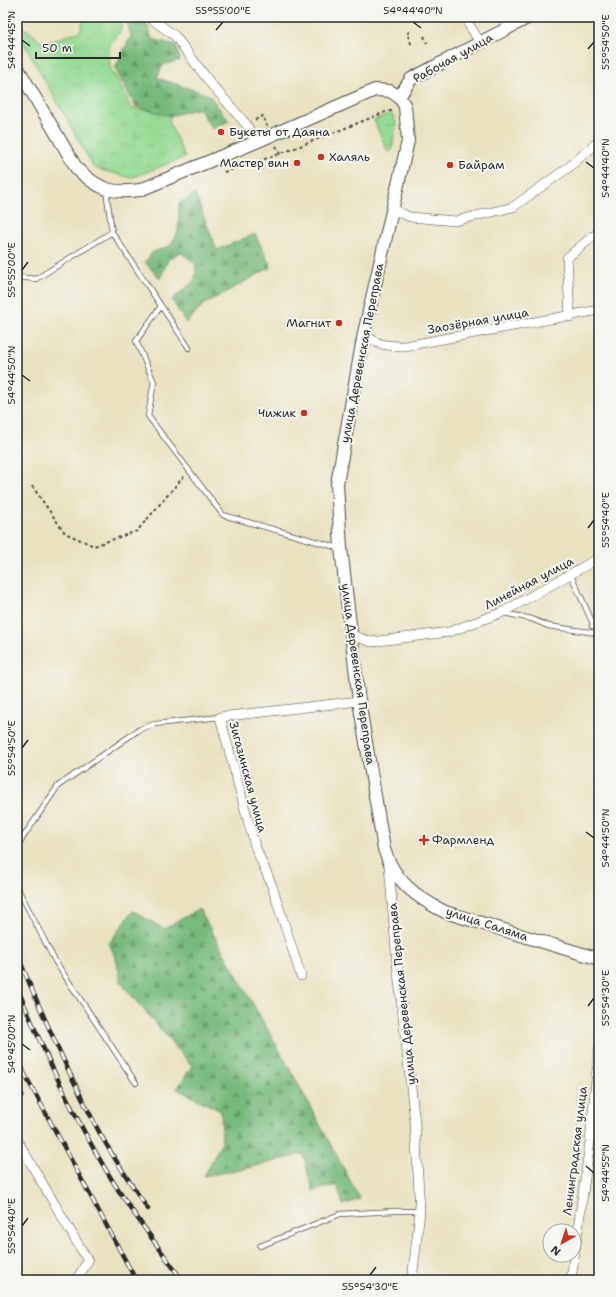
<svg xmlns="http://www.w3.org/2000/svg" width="616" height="1297" viewBox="0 0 616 1297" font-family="'Shantell Sans',sans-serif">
<defs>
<pattern id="grass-tufts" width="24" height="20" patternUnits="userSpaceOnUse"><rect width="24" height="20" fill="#94da93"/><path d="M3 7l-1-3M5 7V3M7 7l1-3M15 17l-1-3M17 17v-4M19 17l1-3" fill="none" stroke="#80bb7f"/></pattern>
<pattern id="forest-firs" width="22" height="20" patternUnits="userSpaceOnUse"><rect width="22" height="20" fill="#77ba7d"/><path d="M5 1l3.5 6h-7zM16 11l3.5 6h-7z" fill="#629767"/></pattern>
</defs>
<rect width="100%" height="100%" fill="#f6f6f2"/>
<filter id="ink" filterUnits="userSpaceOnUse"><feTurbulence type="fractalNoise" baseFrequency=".025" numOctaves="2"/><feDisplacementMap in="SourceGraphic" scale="8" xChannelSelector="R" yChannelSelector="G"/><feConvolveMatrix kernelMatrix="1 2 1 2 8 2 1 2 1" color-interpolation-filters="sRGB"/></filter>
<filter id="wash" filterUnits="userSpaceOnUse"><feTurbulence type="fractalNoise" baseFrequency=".012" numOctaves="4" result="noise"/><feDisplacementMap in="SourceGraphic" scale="16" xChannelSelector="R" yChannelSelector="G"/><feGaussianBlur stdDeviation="0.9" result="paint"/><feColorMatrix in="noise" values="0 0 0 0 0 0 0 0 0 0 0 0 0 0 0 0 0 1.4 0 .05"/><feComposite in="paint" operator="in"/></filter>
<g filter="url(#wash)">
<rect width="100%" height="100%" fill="#e9e2c1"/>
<path fill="url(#grass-tufts)" stroke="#60825f" d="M84,17h36l3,4 -4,12 -10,14 1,20 9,15 12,26 23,3 16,5 -1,6 16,35 -54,21 -37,-10 -77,-137v-2h10l16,15 37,-13z
M391,113l5,9 -4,28 -4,3 -14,-33z"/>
<path fill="url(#forest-firs)" stroke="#517254" d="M126,17c19,0 21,5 26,22l24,6 4,15 -17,5 -6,13 52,17 20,26 -17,8 -13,-21 -29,8 -35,-10 -20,-38 16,-32z
M195,194l22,56 38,-16 16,33 -68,38 -17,18 -14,-23 23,-20 1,-16 -16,-12 -12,8 -8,19 -15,-17 8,-10 17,-6 8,-14 1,-29z
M199,909l91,160 70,130 -17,6 -6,-20 -24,6 -10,-37 -59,15 -40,7 18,-34 -1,-31 -44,-22 15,-23 -71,-83 -4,-21 -8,-19 24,-32 31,18z"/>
</g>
<g filter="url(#ink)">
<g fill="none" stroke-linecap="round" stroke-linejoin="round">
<defs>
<path id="service" d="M106,190l6,42 77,116
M17,277l19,2 76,-47
M161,306l-25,35 18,41 -6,34 75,99 116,33
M571,575l28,62
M504,613l28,6 16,7 48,7
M592,626l7,-5
M17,846l41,-60 82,-57 15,-5 65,-7
M17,887l38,74 81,122
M260,1246l80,-32 55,-3h25"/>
<path id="minor" d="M149,17l26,19 36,48 35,40 10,18
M468,17l1,8 11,17
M392,209l18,8 45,4 58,-14 56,-40 30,-26
M570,317l-3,-59 26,-22 6,-2
M364,333c14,13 22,13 41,13l194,-36
M352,635l19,7 78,-10 54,-20 96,-54
M389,865l8,98 18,160 5,88 -8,69
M301,976l-29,-90 -17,-40 -35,-129 139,-16
M17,1140l71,121 -10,16 -4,3
M571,1280l19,-138 9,-93"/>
<path id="tertiary" d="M17,67l60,102c22,20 33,25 63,21l116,-48 119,-52 15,1 9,6 12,-18 118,-62
M399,97l6,9 3,35 -44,192 -27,151 4,64 18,153 25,148c10,32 32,48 61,63l154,47"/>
</defs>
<use href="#service" stroke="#484642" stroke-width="6"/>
<use href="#minor" stroke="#484642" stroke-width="10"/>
<use href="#tertiary" stroke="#484642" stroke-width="14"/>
<path stroke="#484642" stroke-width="2" stroke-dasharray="3 3" stroke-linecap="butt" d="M410,32l-3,1 5,13
M424,36l3,7
M255,120l8,-4 4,10
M276,146l4,8 108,-43h6
M224,172l56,-18
M32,486l33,47 29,13 43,-15 47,-55"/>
<use href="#service" stroke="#fff" stroke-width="4.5"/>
<use href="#minor" stroke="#fff" stroke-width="9"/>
<use href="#tertiary" stroke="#fff" stroke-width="12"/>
<defs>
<path id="rail" d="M17,954c24,58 50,116 79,172 15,29 34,56 52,83
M17,987c28,68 60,138 100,201 20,31 43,61 65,92
M17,1054l7,19 112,207
M17,1084l5,11"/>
</defs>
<use href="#rail" stroke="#2b2b2b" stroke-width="4.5"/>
<use href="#rail" stroke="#f6f6f2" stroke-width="3" stroke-dasharray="9" stroke-linecap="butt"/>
</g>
</g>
<path fill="none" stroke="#2b2b2b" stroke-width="1.5" d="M413,22l8,6M216,30l7,-8M22,40l8,6M588,49l6,-7M586,162l8,6M22,270l6,-8M22,375l8,6M588,528l6,-8M22,748l6,-8M586,832l8,6M588,1006l6,-8M22,1044l8,6M586,1166l8,7M22,1226l6,-8M370,1275l6,-8"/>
<g fill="#c8321e" stroke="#f6f6f2" stroke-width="1.5">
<circle cx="221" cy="132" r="4"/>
<circle cx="321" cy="157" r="4"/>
<circle cx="297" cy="163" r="4"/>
<circle cx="450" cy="165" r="4"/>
<circle cx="339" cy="323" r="4"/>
<circle cx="304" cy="413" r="4"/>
<path d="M422 834h4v4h4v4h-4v4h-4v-4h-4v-4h4z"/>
</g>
<g text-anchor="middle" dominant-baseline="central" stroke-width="4" stroke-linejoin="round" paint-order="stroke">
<g font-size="12" fill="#2b2b2b" stroke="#f6f6f2">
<text transform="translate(453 58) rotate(-29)">Рабочая улица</text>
<text transform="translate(478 321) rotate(-10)">Заозёрная улица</text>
<text transform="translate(362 353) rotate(-79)">улица Деревенская Переправа</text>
<text transform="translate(529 583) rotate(-28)">Линейная улица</text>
<text transform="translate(358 674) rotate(82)">улица Деревенская Переправа</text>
<text transform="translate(248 777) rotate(75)">Зигазинская улица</text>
<text transform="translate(487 924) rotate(18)">улица Саляма</text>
<text transform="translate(402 994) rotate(-96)">улица Деревенская Переправа</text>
<text transform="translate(575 1151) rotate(-83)">Ленинградская улица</text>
</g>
<g font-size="12" fill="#2b2b2b" stroke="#f6f6f2" text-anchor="start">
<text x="229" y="132">Букеты от Даяна</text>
<text x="329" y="157">Халяль</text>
<text x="289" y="163" text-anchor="end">Мастер вин</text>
<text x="458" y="165">Байрам</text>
<text x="331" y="323" text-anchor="end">Магнит</text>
<text x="296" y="413" text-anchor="end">Чижик</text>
<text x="432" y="840">Фармленд</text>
</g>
</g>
<rect width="616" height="1297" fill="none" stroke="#f6f6f2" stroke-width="44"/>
<g transform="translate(562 1243) rotate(219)"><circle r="19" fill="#f6f6f2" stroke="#a5a5a2"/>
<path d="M0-3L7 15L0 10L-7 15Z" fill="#c8321e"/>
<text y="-6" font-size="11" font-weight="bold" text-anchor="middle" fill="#2b2b2b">N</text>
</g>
<path d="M36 52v6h84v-6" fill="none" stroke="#2b2b2b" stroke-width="2"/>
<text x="42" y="52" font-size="12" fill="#2b2b2b" stroke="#f6f6f2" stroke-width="3" paint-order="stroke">50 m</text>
<rect x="22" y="22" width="572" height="1253" fill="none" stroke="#2b2b2b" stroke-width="1.5"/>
<g font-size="10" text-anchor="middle" fill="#2b2b2b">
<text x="223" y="14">55°55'00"E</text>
<text x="413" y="14">54°44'40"N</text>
<text transform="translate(11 40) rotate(-90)" y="4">54°44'45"N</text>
<text transform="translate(605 42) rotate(-90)" y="4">55°54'50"E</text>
<text transform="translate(605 168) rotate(-90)" y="4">54°44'40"N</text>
<text transform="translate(11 270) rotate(-90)" y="4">55°55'00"E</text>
<text transform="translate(11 375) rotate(-90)" y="4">54°44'50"N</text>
<text transform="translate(605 520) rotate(-90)" y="4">55°54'40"E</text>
<text transform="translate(11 748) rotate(-90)" y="4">55°54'50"E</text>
<text transform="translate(605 838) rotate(-90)" y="4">54°44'50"N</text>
<text transform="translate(605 998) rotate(-90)" y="4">55°54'30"E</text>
<text transform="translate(11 1044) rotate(-90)" y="4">54°45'00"N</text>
<text transform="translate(605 1173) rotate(-90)" y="4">54°44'55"N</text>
<text transform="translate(11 1226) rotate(-90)" y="4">55°54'40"E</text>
<text x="370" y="1290">55°54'30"E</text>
</g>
</svg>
